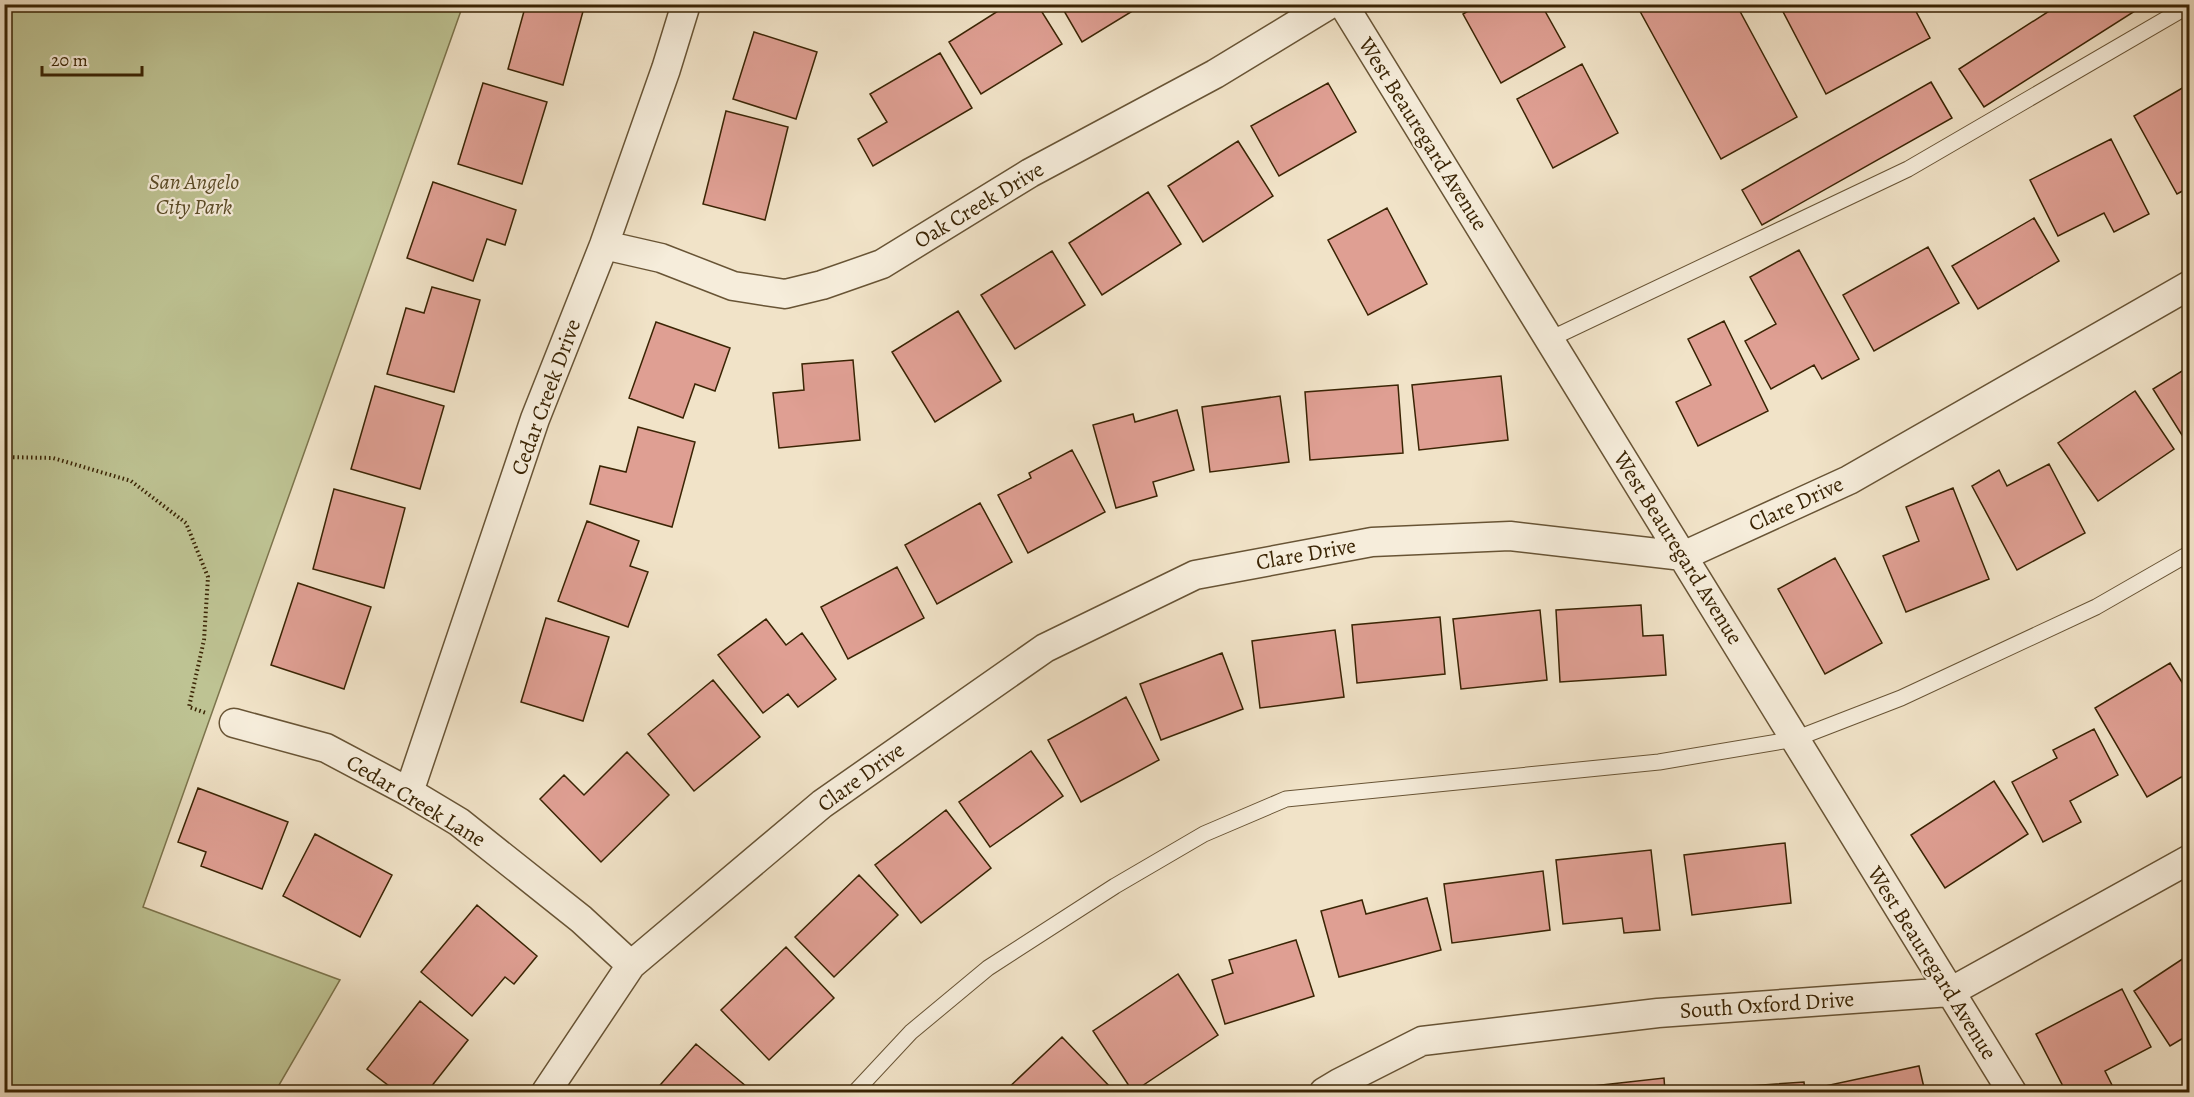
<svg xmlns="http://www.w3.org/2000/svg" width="2194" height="1097" viewBox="0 0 2194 1097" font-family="Alegreya,serif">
<rect width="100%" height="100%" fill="#f1e3c8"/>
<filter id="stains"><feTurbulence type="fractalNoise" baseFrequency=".00333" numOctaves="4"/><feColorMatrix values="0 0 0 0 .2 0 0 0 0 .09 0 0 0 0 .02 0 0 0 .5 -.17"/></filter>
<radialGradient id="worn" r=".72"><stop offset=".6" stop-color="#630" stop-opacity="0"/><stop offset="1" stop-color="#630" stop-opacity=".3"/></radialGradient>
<path fill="#bec393" stroke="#7c744c" stroke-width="1.5" d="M5,4l458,1 -320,902 197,73 -65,112h-270z"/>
<path fill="#df9f93" stroke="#3a2404" stroke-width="1.5" d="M526,4h59l-22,81 -55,-16z
M1009,4h28l25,40 -81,50 -32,-52z
M1060,4h84l-62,38z
M1480,4h61l24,43 -64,36 -38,-69z
M1636,4h100l61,113 -76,42z
M1779,4h133l18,34 -104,56z
M2060,4h86l-162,103 -25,-38z
M754,32l63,20 -21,67 -63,-20z
M940,53l32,55 -99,58 -15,-27 29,-17 -17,-28z
M1582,64l36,69 -65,35 -36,-69z
M1931,82l21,36 -190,107 -20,-35z
M483,83l64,19 -25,82 -64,-20z
M1328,83l28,49 -77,44 -28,-50z
M2184,87l6,9v91l-13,7 -43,-78z
M726,111l62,16 -23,93 -62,-16z
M2111,139l38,75 -35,18 -10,-19 -46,23 -28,-56z
M1238,141l35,55 -70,46 -35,-56z
M433,182l83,28 -11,35 -18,-6 -14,42 -66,-23z
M1148,192l33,52 -79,51 -33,-52z
M1387,208l40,76 -59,31 -40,-75z
M2034,218l25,43 -81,48 -26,-43z
M1928,247l31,56 -85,48 -31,-56z
M1799,250l60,109 -37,20 -8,-14 -43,24 -26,-48 31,-17 -26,-47z
M1052,251l33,54 -70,44 -34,-54z
M432,287l48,13 -26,92 -67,-18 19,-66 18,5z
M958,311l43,70 -66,41 -43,-70z
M1724,321l44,90 -70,35 -22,-44 35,-17 -23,-46z
M656,322l74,26 -15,43 -20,-7 -12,34 -54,-20z
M853,360l7,80 -81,8 -6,-55 31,-3 -2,-26z
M2190,366v82l-37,-59z
M1501,376l7,64 -89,10 -7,-65z
M1398,385l5,68 -93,7 -5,-68z
M375,386l69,20 -24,83 -69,-20z
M2135,391l39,58 -76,52 -40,-58z
M1280,396l9,66 -79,10 -8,-65z
M1177,410l17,60 -41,12 4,14 -41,12 -23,-83 40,-11 2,8z
M638,427l57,15 -23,85 -82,-23 10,-38 26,6z
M1072,450l33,62 -77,41 -30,-58 33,-17 -2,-5z
M2049,464l36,69 -68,37 -45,-84 27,-16 8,16z
M1953,488l36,91 -83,33 -23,-56 36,-15 -13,-34z
M334,489l71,19 -21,80 -71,-19z
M980,503l32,59 -75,42 -32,-59z
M587,521l52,20 -9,25 18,6 -20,55 -70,-26z
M1835,558l47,85 -57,31 -47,-85z
M897,567l27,51 -76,41 -27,-52z
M298,583l73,24 -27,82 -73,-24z
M1641,605l2,31 20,-1 3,40 -106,7 -4,-72z
M1540,610l7,70 -86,9 -8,-70z
M1440,617l5,57 -88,9 -5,-58z
M546,618l63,19 -26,84 -62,-19z
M766,619l20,26 16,-12 34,46 -38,28 -10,-13 -25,19 -45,-58z
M1335,630l9,67 -84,11 -8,-67z
M1222,653l21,56 -82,31 -21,-56z
M2170,663l20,32v77l-43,25 -52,-89z
M713,680l47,57 -66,54 -46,-57z
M1126,697l33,63 -78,42 -33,-62z
M2094,729l24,46 -48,26 11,21 -38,20 -31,-60 45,-24 -4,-8z
M1031,751l32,45 -73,51 -31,-45z
M627,752l42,43 -68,67 -61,-63 24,-24 20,20z
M1994,781l34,53 -83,54 -34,-53z
M198,788l90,34 -26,67 -61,-23 5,-14 -28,-10z
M946,810l45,58 -70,55 -46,-58z
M315,834l77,41 -32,62 -77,-41z
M1785,843l6,60 -99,12 -8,-60z
M1651,850l9,80 -36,3 -2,-15 -59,6 -7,-64z
M1543,871l7,59 -98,13 -8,-59z
M859,875l39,40 -64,62 -39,-40z
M1427,898l14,52 -102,27 -18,-66 41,-11 4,14z
M477,905l60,51 -23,28 -9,-7 -33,39 -51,-44z
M1296,940l18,56 -89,28 -13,-44 21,-7 -4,-13z
M786,947l48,51 -65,62 -48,-50z
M2190,954v80l-20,12 -36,-55z
M1178,974l40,61 -85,57 -40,-61z
M2122,989l29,58 -46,24 9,18 -7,3h-41l-30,-58z
M420,1001l48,39 -41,52h-30l-30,-23z
M1062,1037l53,55h-111z
M696,1044l51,43 -5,5h-88z
M1919,1066l6,26h-98l-2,-6z
M1664,1078l1,14h-99v-3z
M1804,1082l1,10h-113v-2z
M346,1086l11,6h-15z"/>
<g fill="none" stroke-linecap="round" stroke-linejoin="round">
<defs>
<path id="service" d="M1550,339l358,-170 282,-164
M855,1092l56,-60 77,-64 127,-82 89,-52 82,-35 373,-37 136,-23 106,-41 195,-91 94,-54"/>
<path id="minor" d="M1343,4l669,1088
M604,245l57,13 72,28 52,8 37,-9 60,-21 148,-91 185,-99 115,-70
M234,723l92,25 83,44 50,30 122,97 50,46
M409,792l126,-373 69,-174 62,-176 20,-65
M546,1092l85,-127 191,-161 223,-156 150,-73 177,-33 138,-6 173,20 166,-76 341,-195
M1324,1092l15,-9 83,-42 236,-28 292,-21 240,-133"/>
</defs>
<use href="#service" stroke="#685435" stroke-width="17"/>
<use href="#minor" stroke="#685435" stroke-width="31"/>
<path stroke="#3a2404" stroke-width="4" stroke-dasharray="1.5 3" stroke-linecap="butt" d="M4,457l49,1 78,23 55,42 22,54 -4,63 -15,67 17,6"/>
<use href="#service" stroke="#f6eddb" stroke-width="15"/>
<use href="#minor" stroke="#f6eddb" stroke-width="28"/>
</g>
<g text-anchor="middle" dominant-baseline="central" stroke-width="4.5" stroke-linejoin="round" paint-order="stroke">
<g font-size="22" fill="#3a2404" stroke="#f6eddb">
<text transform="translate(1423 134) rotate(58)">West Beauregard Avenue</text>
<text transform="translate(979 205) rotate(-31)">Oak Creek Drive</text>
<text transform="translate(546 397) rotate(-70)">Cedar Creek Drive</text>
<text transform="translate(1796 504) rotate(-25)">Clare Drive</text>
<text transform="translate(1678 548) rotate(58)">West Beauregard Avenue</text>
<text transform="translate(1306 554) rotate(-10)">Clare Drive</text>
<text transform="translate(861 777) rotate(-36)">Clare Drive</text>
<text transform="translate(416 801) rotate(31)">Cedar Creek Lane</text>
<text transform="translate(1932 963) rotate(58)">West Beauregard Avenue</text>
<text transform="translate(1767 1005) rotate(-4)">South Oxford Drive</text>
</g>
<g font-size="22" font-style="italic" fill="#5b4c28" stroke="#f6eddb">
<text x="194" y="182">San Angelo<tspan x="194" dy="25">City Park</tspan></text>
</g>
</g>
<rect width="2194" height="1097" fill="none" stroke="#f1e3c8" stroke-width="24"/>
<rect x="6" y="6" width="2182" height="1085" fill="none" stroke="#3a2404" stroke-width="3"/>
<rect x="12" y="12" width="2170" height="1073" fill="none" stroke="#3a2404" stroke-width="1.5"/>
<path d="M42 66v9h100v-9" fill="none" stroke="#3a2404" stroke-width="3"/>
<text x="51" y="66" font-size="18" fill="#3a2404" stroke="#f6eddb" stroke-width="4.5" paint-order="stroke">20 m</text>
<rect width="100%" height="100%" filter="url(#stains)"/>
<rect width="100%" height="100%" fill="url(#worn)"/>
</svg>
